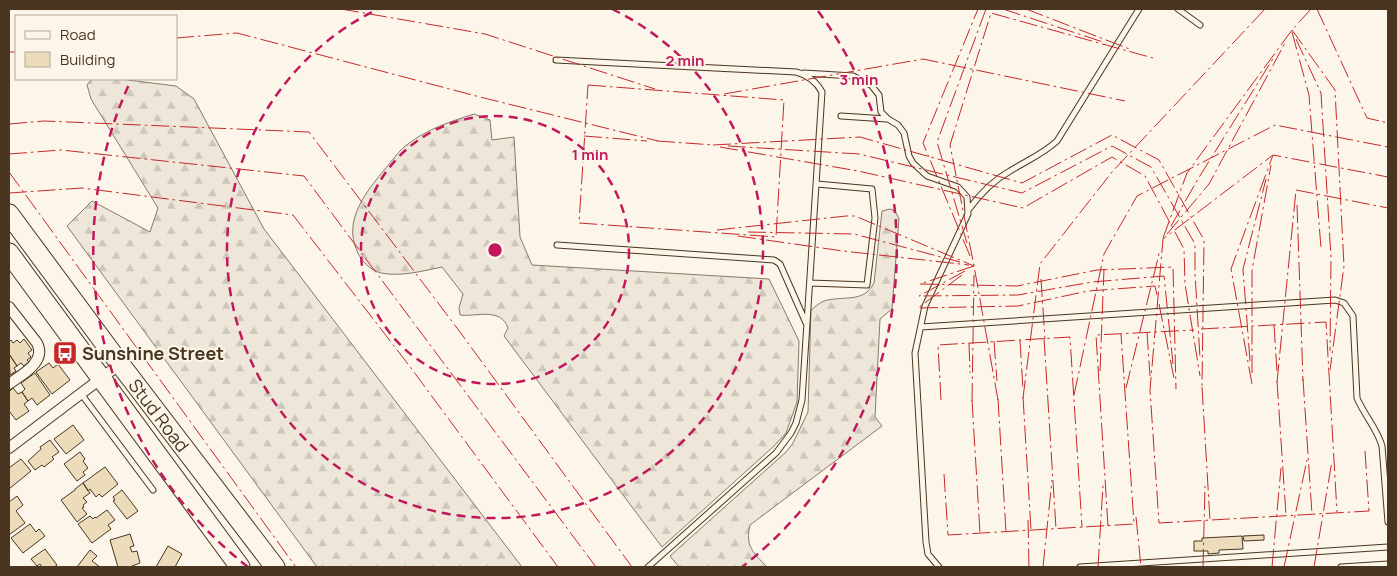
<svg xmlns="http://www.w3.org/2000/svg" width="1397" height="576" viewBox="0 0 1397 576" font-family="Manrope,sans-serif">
<defs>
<pattern id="forest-firs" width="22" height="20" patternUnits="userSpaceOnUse" patternTransform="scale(1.25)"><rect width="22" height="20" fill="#ede6d9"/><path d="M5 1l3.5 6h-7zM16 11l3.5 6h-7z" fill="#cdc6ba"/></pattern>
</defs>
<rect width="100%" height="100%" fill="#fbf6e9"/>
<path fill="url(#forest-firs)" stroke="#887966" d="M92,79h28l56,7 18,13 70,130 258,338h-205l-250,-341 25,-25 58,31 8,-24 -67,-109 -4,-14z
M474,114l16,6 2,20 22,-3 6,100 12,28 237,14 30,62 -2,61 -11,31 -13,14 -111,100 -158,-211 4,-8c-7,-21 -32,-11 -48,-13l-1,-7 4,-14 -21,-27c-19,4 -42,10 -61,6 -11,-3 -20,-12 -24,-22 -14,-31 9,-59 28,-82 7,-8 14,-19 23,-25 19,-15 44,-23 66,-30z
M890,209l5,2 4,8 -7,90 -12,10 -5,98 7,9 -132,99c-5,22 3,27 17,42h-88l-9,-11 116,-104 7,-9 15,-31 3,-102c4,-3 8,-7 13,-9 19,-6 39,3 50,-18l8,-72z"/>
<path fill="#ecdcbc" stroke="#4a3520" d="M24,339l8,11 -4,3 3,4 -4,3 2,2 -5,4 -3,-3 -4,3 -8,-12v-12l2,-2 2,3 4,-3 3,3z
M9,354l8,12 -3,2 2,3 -6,4z
M49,363l4,5 5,-4 12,16 -18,14 -16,-22z
M35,373l15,22 -13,10 -5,-7 -4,3 -6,-9 3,-3 -4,-6z
M13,388l5,6 4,-2 6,9 -4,3 5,7 -13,9 -7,-9v-19z
M73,425l11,15 -18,14 -12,-15z
M50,440l9,12 -7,5 2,2 -10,8 -2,-2 -7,5 -7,-9 13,-12 -1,-2z
M80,452l5,7 -2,2 5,7 -5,4 2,3 -8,6 -13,-17z
M21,459l10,12 -22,18v-21z
M105,467l13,17 -16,13 -3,-3 -3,3 -6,-8 -2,2 -5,-8z
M83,483l7,10 -7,5 4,4 -4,3 1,2 -2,1 5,6 -10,8 -16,-22 14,-10v-1z
M122,490l16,21 -11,8 -14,-18 2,-1 -2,-3z
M17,496l6,9 -7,6 9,12 -16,12v-33z
M107,510l8,10 -7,5 3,4 -19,14 -14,-19 12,-8 3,3 2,-2 1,1z
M30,524l6,8 3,-3 6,7 -22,17 -12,-15z
M130,534l4,12 -4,1 2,5 5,-1 3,12 -8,3v1h-14l-8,-27z
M1264,535v5l-20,1 -1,-5z
M1242,536l1,13 -24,1v3l-11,1v-3h-14v-10h8v-3z
M168,546l14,8 -7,13h-19z
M45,549l12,16 -3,2h-12l-2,-3 -3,2 -6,-7z
M90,550l7,6 -5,5 8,6h-23z"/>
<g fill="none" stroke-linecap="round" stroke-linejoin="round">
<defs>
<path id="lane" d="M1178,9l22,16
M556,60l240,12c12,3 20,9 26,20l-20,308 -6,23 -5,10 -15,20 -128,114
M804,73l49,3 18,9 8,10 2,17 7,7 10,6 6,8 5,23 4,7 14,13 31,11 9,10 1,17 -43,92 -10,47 11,189 2,12 11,13
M841,116l46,3
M969,209c11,-15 25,-29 41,-38 16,-10 33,-17 47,-30l82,-132
M557,245l217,15 6,4 26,59
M810,283l57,2 8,-67 -3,-29 -55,-5
M921,327l414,-27 9,3 9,13 4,82c7,17 20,30 25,48l6,76
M82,395l71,95
M1080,567l308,-20
M1341,567l47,-3"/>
<path id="street" d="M9,307l28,36c10,19 -16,32 -28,41
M9,448l111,-84"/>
<g id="highway">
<path id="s1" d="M9,214l111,150 155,203"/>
<path d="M9,253l231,314"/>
</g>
</defs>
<use href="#lane" stroke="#4a3520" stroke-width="7"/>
<use href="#street" stroke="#4a3520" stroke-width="12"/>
<use href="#highway" stroke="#4a3520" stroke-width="21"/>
<use href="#lane" stroke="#fbf6e9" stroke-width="5"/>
<use href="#street" stroke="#fbf6e9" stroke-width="10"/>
<use href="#highway" stroke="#fbf6e9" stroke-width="19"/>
<path stroke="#c62828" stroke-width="1" stroke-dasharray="18 4 2.5 4" stroke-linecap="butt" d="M341,9l144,25 170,55
M1003,9l100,33
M1026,9l106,41
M1317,9l50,109 21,5
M1292,30l43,60 9,176 -14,104
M1292,32l17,63 12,153
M176,38l61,-5 243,64 178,44
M1296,39l25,54 10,164 -1,94
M9,52h7
M588,85l196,15 -8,137 -197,-14z
M724,94l199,-35 202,42
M9,124l35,-3 265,11 151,200 172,235
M584,136l63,5
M657,141l57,4
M713,145l147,-8 162,46 90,-48 47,25 45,80 -2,147
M728,146l131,8 163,39 90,-47 39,21 44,77v29l5,85
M720,147l138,24 165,37 89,-51 33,19 39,73 1,35 15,92
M9,154l52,-4 243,26 292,391
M9,172l287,395
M1296,190l92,18
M9,193l73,-5 211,27 118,153 147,199
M1297,205l6,176
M1171,226l27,-47 76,-122
M717,230l129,-14h9l119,50
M748,232l106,2 106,28
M1167,234l42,-50 76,-141
M738,236l105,15 126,14
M1163,238l24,-65 105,-143 19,-21
M967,243l-30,-101 49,-133
M970,256l-47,-113 55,-134
M974,266l-54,18 97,2 80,-16 76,-3 3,122
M965,271l-46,25 99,-1 74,-13 72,-6 9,88
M962,275l-44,33 100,-2 70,-15 67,-5 2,9
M1041,279l4,60
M1159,304l15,74
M1274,325l3,46
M1201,329l125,-7 11,190
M1147,332l3,44
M1044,338l12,191
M1020,340l3,50
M994,341l3,40
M969,343l1,30
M1250,361l-7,-92 23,-90
M1100,371l4,-102
M1252,373v-103l19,-105
M1303,379l9,135
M1277,381l9,134
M1277,382l19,-192
M1252,384l-21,-115 42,-114
M1202,387l8,133
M1126,388l34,-138
M1074,395l30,-141 33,-58 138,-71 113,22
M1023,397l8,133
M1023,398l17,-134 72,-92 153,-163
M998,399l8,133
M941,400l-3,-55 132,-8 12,190
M972,400l8,133
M998,400l-24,-134 -24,-121 41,-132 162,45
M972,401l2,-126
M1365,451l4,60 -210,12 -9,-133 13,-151 110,-84 115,22
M944,474l4,61 186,-11 -13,-190
M1136,517l5,50
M1028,520l1,47
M1108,526l-12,-191 98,-5
M1043,567l9,-87
M1098,567l5,-82
M1203,567l2,-81
M1272,567l9,-99
M1284,567l23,-107
M1314,567l18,-106"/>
</g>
<g fill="none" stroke="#c2185b" stroke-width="2.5" stroke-dasharray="9 6">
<circle cx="495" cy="250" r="134"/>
<path d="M612 9A268 268 0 1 1 378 9"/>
<path d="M248 567A402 402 0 0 1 131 80M818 11A402 402 0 0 1 742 567"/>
</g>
<defs>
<symbol id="bus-square" viewBox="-11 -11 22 22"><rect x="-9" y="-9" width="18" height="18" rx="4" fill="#c62828" stroke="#fbf6e9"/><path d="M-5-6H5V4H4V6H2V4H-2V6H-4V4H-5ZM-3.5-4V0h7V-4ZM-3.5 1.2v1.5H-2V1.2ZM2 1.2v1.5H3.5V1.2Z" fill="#fff"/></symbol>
</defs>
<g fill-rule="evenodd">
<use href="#bus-square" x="51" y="339" width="28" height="28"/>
</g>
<g text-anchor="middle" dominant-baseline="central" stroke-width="4" stroke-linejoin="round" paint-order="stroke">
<g font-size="18" font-weight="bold" fill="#4a3520" stroke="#fbf6e9" text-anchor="start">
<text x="82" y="353">Sunshine Street</text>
</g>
<g font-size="18" fill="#4a3520" stroke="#fbf6e9">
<text stroke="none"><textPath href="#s1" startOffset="251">Stud Road</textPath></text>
</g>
</g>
<circle cx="495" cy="250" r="8" fill="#c2185b" stroke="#fbf6e9" stroke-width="2.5"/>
<g font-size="15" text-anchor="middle" font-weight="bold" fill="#c2185b" stroke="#fbf6e9" stroke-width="4" stroke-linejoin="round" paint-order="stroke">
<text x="685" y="66">2 min</text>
<text x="859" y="85">3 min</text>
<text x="590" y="160">1 min</text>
</g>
<rect width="1397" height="576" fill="none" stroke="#4a3520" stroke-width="20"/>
<rect x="15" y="15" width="162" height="65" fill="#fbf6e9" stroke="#b4a999"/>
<rect x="25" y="31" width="25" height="8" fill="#fbf6e9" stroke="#b4a999"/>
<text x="60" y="40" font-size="15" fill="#4a3520">Road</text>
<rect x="25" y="52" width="25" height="15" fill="#ecdcbc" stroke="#b4a999"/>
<text x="60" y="65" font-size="15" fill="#4a3520">Building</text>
</svg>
